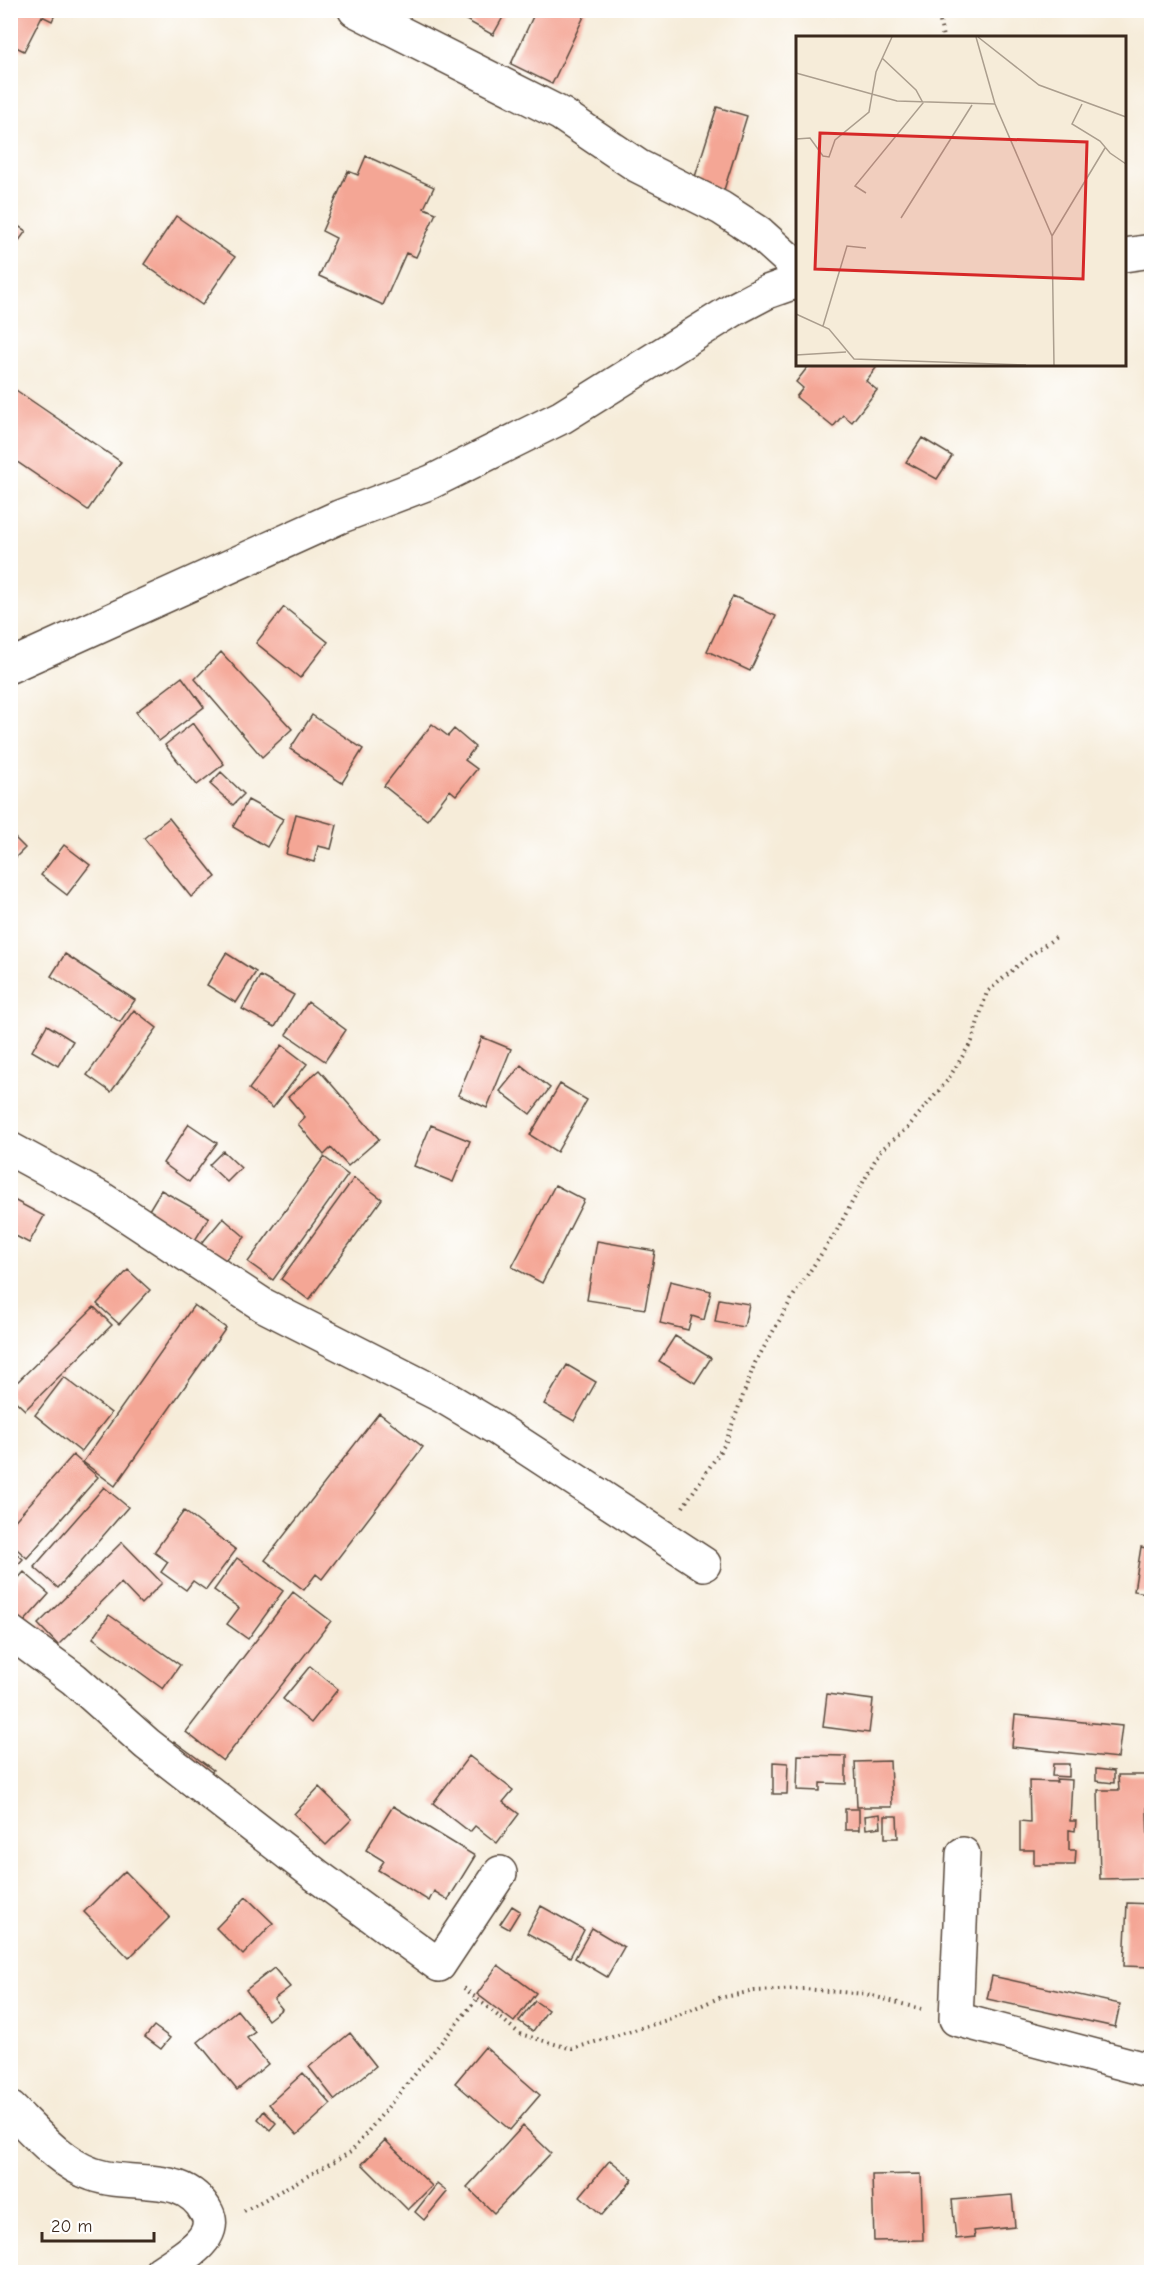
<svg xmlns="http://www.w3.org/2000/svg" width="1162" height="2283" viewBox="0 0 1162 2283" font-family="'Comic Neue',sans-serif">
<rect width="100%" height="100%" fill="#fff"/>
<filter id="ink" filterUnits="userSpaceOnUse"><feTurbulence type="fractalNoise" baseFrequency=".0167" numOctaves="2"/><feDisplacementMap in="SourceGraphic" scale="12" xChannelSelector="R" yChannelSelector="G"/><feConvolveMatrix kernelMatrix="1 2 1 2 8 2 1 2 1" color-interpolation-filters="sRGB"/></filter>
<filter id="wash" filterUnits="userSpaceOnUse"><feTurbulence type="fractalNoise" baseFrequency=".008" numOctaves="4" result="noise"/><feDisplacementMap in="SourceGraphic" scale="24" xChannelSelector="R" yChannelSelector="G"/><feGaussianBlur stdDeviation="1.35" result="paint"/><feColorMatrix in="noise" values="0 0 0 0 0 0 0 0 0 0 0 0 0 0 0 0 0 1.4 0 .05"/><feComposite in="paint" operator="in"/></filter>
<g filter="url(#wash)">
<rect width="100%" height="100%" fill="#f6ecd9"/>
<g id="blocks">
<path fill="#f4a695" d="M10,10h47l-5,11 -10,-5 -18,35 -14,-7z
M448,10h59l-14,25z
M536,10h51l-35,74 -41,-20z
M717,107l30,9 -23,74 -30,-10z
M366,156l68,31 -10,21 12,5 -20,44 -10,-4 -23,52 -64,-29 17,-38 -14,-7 26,-60 10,4z
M176,216l59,41 -33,48 -58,-41z
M10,221l16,10 -16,22z
M810,364h62l4,4 -10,13 11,9 -25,32 -9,-7 -10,12 -37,-30 7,-9 -7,-6z
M10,386l111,76 -33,48 -78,-53z
M922,438l30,18 -15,23 -31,-17z
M733,596l43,20 -26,55 -43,-20z
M284,607l44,35 -28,36 -44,-35z
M221,652l71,77 -30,28 -67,-78z
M182,677l22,30 -45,34 -23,-29z
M312,715l51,34 -21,34 -52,-34z
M193,723l31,41 -27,21 -32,-40z
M432,724l16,12 6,-7 21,18 -10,13 12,9 -21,26 -6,-5 -23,30 -43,-34z
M221,772l23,22 -11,11 -23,-21z
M248,800l35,19 -16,28 -34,-20z
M296,814l41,11 -6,24 -13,-3 -4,16 -28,-8z
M169,818l47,59 -25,20 -47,-59z
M10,833l15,15 -15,15z
M64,845l26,20 -23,30 -26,-20z
M226,953l30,19 -20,31 -29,-18z
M65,954l70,46 -15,22 -69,-46z
M260,976l34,19 -19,32 -33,-18z
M308,1002l38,28 -21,31 -39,-27z
M134,1010l23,18 -46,64 -24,-17z
M47,1025l26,16 -15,25 -26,-15z
M482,1037l29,12 -24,59 -29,-13z
M282,1045l25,19 -34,44 -24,-19z
M521,1065l29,23 -20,26 -30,-23z
M319,1070l60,69 -31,27 -17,-18 -7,7 -26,-31 7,-7 -17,-20z
M560,1084l27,16 -30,52 -27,-17z
M189,1124l28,19 -28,39 -26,-19z
M431,1125l39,16 -17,41 -39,-16z
M223,1151l18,17 -14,14 -18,-17z
M324,1157l24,18 -75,105 -25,-18z
M354,1178l28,21 -73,101 -28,-21z
M555,1185l29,15 -42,83 -30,-16z
M161,1190l48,27 -15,25 -48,-27z
M10,1198l34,18 -15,27 -19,-10z
M223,1218l22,19 -26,30 -22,-18z
M597,1241l58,10 -10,58 -58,-9z
M128,1270l22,20 -31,34 -22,-20z
M670,1281l41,10 -7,29 -12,-4 -4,14 -28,-7z
M719,1299l30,5 -5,23 -29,-5z
M194,1305l32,23 -111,158 -32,-24z
M94,1307l18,18 -87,85 -15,-14v-7z
M675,1336l36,22 -16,25 -36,-22z
M567,1365l29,17 -22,39 -30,-17z
M64,1377l47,36 -30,39 -46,-37z
M379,1413l44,34 -101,132 -6,-5 -12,16 -39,-30z
M73,1455l25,22 -71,81 -17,-15v-17z
M104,1487l24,20 -70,81 -24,-21z
M184,1511l52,39 -30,40 -13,-9 -7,9 -25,-18 7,-10 -14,-10z
M122,1542l40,41 -21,21 -20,-21 -63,62 -20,-21z
M1141,1547l11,2v45l-18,-3z
M10,1548l13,11 -13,14z
M237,1558l46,33 -35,48 -21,-15 12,-16 -25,-18z
M24,1572l25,22 -26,29 -13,-11v-25z
M293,1592l38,29 -108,140 -37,-29z
M109,1615l71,50 -17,24 -70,-51z
M310,1666l28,23 -27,34 -28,-24z
M827,1694l46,6 -4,33 -46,-6z
M1015,1715l107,11 -4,32 -106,-11z
M174,1741l39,29 -9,13 -39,-28z
M798,1755l48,1v28l-26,-1v8l-23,-1z
M469,1756l44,34 -10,12 16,12 -22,29 -22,-17 -5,6 -37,-29z
M890,1761l2,46h-35l-2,-45z
M773,1762l15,1 -1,31h-14z
M1053,1764h16v13l-17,-1z
M1096,1769l18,2v12l-18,-2z
M1118,1775h28l3,103 -49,1 -2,-89h21z
M1056,1779l16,1 -2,41h6l-1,10 -6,-1v20h7l-1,15h-41v-15h-14v-29l10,1 -1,-41 28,1z
M319,1787l33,32 -26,26 -32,-31z
M393,1806l82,50 -27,44 -14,-9 -5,10 -51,-31 6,-9 -18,-11z
M845,1809h14v21h-14z
M880,1814l1,13 -15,2 -1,-13z
M885,1816h12l1,22h-13z
M125,1871l45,46 -41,41 -45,-46z
M246,1897l27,26 -30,32 -27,-27z
M1127,1903l25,1v63l-28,-1z
M512,1906l8,5 -11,18 -9,-5z
M541,1906l43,24 -14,27 -43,-24z
M592,1928l32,19 -17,30 -32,-19z
M498,1965l38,28 -22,29 -37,-28z
M274,1968l16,19 -16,12 8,10 -14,11 -22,-30z
M992,1976l128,28 -5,23 -128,-28z
M535,2001l13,9 -15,21 -14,-10z
M237,2010l18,22 -8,6 21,26 -31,26 -39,-48z
M154,2026l16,12 -9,11 -16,-12z
M350,2033l26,33 -41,34 -26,-33z
M485,2047l55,48 -30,35 -55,-47z
M303,2073l28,31 -34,31 -28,-31z
M264,2111l12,12 -6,7 -12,-11z
M523,2126l28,27 -57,60 -27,-26z
M385,2140l47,46 -24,24 -46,-46z
M610,2160l23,19 -31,36 -22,-19z
M921,2174l2,66 -49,1 -2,-66z
M437,2184l10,8 -23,28 -9,-8z
M1012,2195l3,32 -41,4 1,6 -19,2 -4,-39z"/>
</g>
</g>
<g filter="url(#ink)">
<use href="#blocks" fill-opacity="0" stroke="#57473a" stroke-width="1.5"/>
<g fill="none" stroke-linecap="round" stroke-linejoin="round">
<defs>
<path id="minor" d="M355,10l206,104 77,52 83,42 37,24 40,36
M1124,255l28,-4
M10,666l329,-149 92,-35 131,-65 171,-107 34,-18 31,-11
M10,1149l92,50 161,106 181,92 52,31 208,136
M10,1632l64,47 73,65 169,131 123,90 61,-92
M963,1854l-7,165 196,52
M10,2108c24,23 50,55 82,66 40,15 93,-5 115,39 13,26 -29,47 -46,59"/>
</defs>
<use href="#minor" stroke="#57473a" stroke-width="36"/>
<path stroke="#57473a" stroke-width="4" stroke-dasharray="1.5 4.5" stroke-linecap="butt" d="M938,10l5,28
M683,1507l42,-63 30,-81 39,-68 42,-63 44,-81 28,-24 39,-46 25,-40 15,-49 41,-35 31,-22
M464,1988l56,46 52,15 92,-28 55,-23 35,-7 50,-2 61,5 56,15
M244,2211l107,-59 125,-152"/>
<use href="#minor" stroke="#fff" stroke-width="33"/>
</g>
</g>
<g transform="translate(796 36)">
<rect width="330" height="330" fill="#f6ecd9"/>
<path fill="none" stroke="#ab9e8e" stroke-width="1.5" d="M180,1l19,67 57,132 2,129M182,1l61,48 87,32M0,37l101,28 98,3M286,68l-10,20 28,17 10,12 16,11M0,103l14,-1 13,18 6,1 6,-17 34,-28 7,-40 16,-35M70,157l-11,-7 68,-83 -7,-13 -34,-32M105,182l71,-113M256,200l53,-88M0,278l33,15 25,30 172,6M27,290l24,-80 19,2M0,319l50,-3"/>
<path fill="#d62828" fill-opacity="0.15" stroke="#d62828" stroke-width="3" d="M24,97l267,9 -4,137 -268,-10z"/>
<rect width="330" height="330" fill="none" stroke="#3b2a1e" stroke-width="3"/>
</g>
<rect width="1162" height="2283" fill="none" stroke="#fff" stroke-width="36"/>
<path d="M42 2232v9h112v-9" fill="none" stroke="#3b2a1e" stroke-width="3"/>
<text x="51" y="2232" font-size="18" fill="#3b2a1e" stroke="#ffffff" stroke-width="4.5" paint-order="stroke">20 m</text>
</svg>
